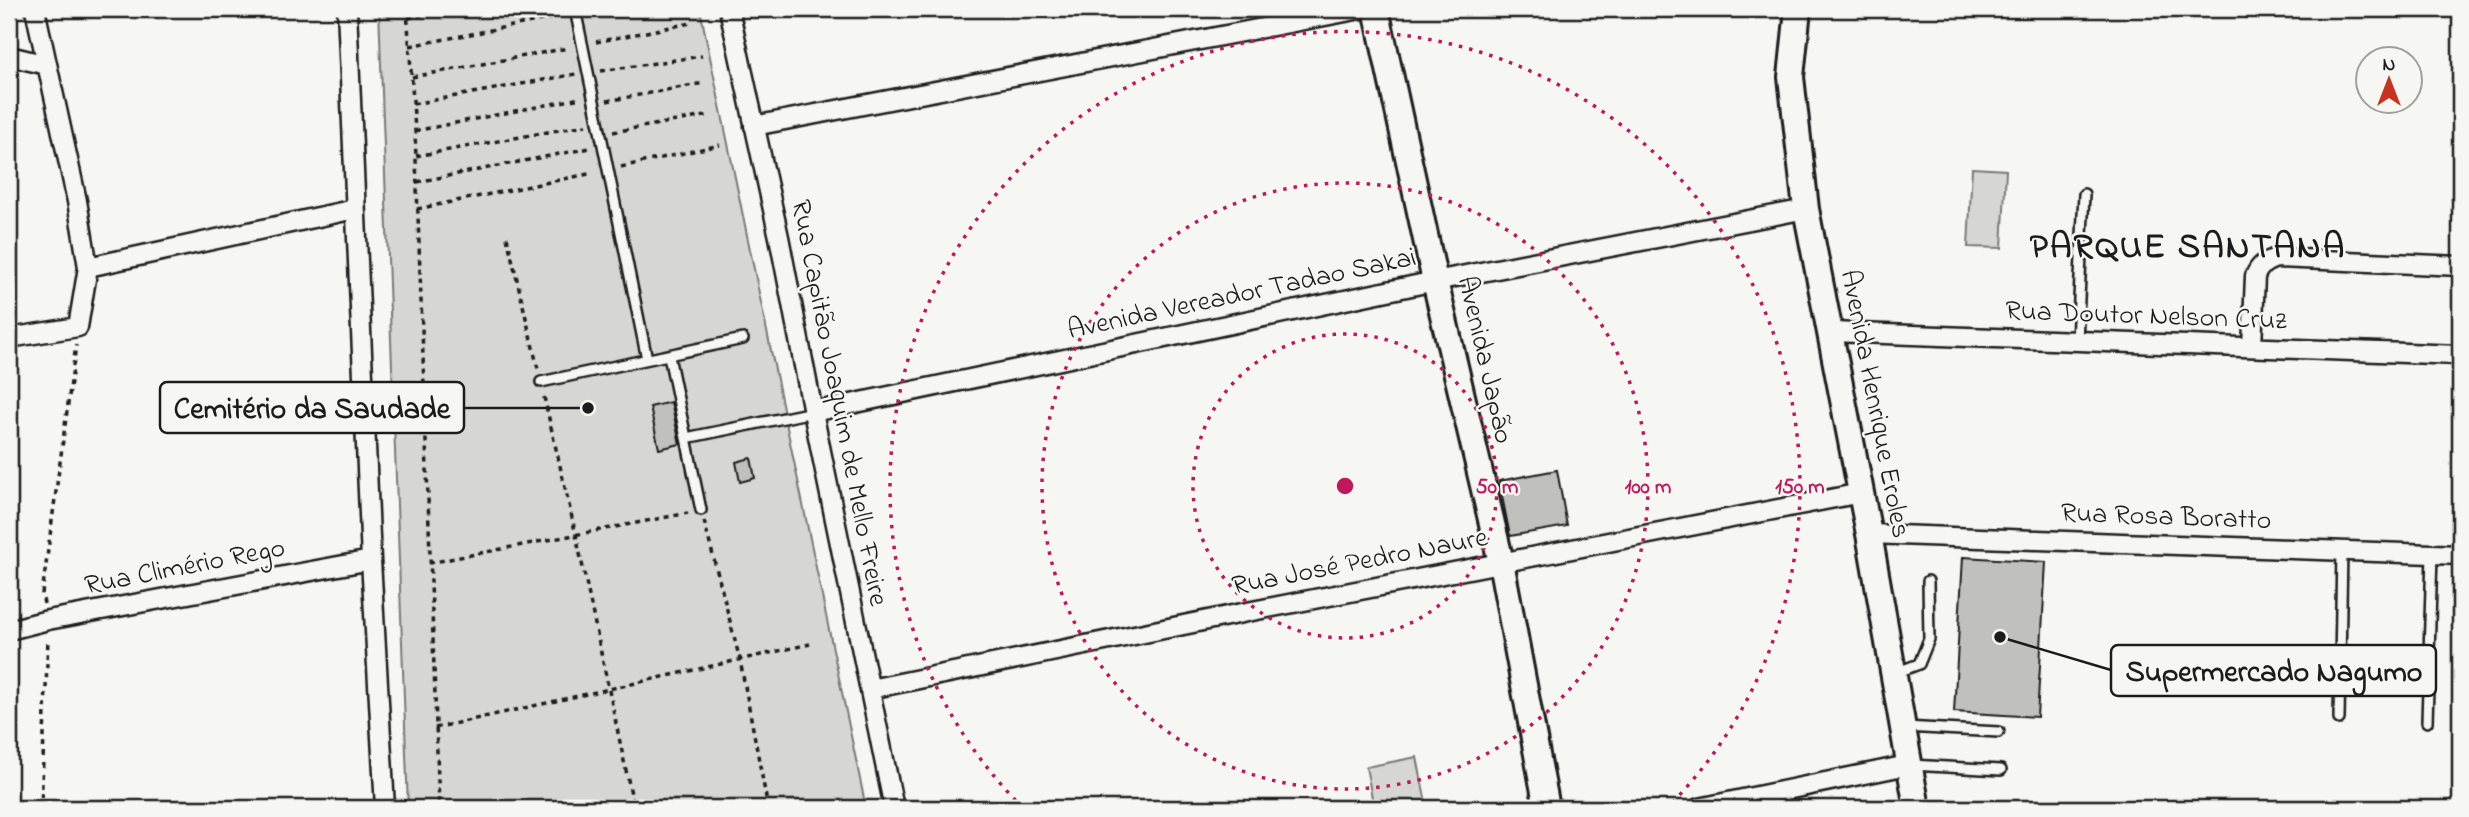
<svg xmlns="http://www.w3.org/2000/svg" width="2469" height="817" viewBox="0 0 2469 817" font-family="'Indie Flower',sans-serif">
<rect width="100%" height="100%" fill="#f6f6f2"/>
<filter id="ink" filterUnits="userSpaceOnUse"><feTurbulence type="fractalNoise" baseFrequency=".0143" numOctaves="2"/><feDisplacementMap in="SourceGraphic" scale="14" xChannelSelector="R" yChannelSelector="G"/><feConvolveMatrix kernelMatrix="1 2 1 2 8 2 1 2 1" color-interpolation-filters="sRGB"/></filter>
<g filter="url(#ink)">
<path fill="#d6d6d2" stroke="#797977" stroke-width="2" d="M379,9h321l166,799h-458z
M1972,168l34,2 -4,78 -34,-1z
M1417,757l10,51h-53l-8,-41z"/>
<path fill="#c0c0bd" stroke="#1c1c1c" stroke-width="2" d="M671,402l9,42 -21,5 -9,-42z
M751,458l4,20 -15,4 -4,-20z
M1557,470l10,56 -57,10 -11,-55z
M1963,557l83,5 -9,155 -83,-5z"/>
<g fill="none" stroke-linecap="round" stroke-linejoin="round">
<defs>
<path id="lane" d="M575,9l72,350
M2077,341l7,-147
M669,356l32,154
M541,382l202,-43
M686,438l127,-26
M1895,673l24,-9 10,-25 -1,-58
M2339,719l3,-168
M2427,722l5,-168
M1904,727l95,5
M1911,765l90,5"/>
<path id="street" d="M347,9l24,551 14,248
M729,9l50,228 34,175 81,396
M9,56l38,9
M754,126l607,-117
M88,267l267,-58
M1831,332l629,23
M9,338l69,-11 10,-60 -11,-66 -42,-192
M2252,347l3,-71c5,-11 10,-14 21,-18l184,8
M813,412l622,-131 371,-72
M1869,534l591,21
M9,630l39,-10 323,-60
M870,689l377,-77 614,-119
M1699,808l209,-43"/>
<path id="secondary" d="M1376,9l59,272 66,281 46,246
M1798,9l-7,68 15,132 63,325 48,274"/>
</defs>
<use href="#lane" stroke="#1c1c1c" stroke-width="14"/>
<use href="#street" stroke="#1c1c1c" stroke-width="23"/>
<use href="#secondary" stroke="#1c1c1c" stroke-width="30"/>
<path stroke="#1c1c1c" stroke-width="3.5" stroke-dasharray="5 5" stroke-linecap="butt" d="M407,9l8,122 24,677
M590,10l10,-1
M408,18l41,-9
M596,42l95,-19
M410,46l152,-30
M601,71l101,-15
M412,77l156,-29
M607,101l97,-18
M413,104l163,-30
M415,131l166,-33
M613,132l98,-17
M416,156l170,-31
M621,167l99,-22
M417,182l173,-34
M417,209l176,-36
M507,237l31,132
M544,397l32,138 58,273
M704,521l36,139 28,148
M429,563l259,-50
M44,604l-2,-10 34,-249
M435,728l375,-84
M41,808l7,-169
M811,808l37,-6"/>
<use href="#lane" stroke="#f6f6f2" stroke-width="9"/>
<use href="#street" stroke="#f6f6f2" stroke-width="18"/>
<use href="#secondary" stroke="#f6f6f2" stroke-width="24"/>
</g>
</g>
<g fill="none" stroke="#c2185b" stroke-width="3.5" stroke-dasharray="3.5 7">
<circle cx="1345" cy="486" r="152"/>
<circle cx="1345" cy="486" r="303"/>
<path d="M1023 808A455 455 0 1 1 1667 808"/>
</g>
<g text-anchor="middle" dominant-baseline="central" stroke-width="5" stroke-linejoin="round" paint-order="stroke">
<g font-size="28" fill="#1c1c1c" stroke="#f6f6f2">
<text transform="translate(1242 295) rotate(-12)">Avenida Vereador Tadao Sakai</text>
<text transform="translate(2146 317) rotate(2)">Rua Doutor Nelson Cruz</text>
<text transform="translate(1484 360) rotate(77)">Avenida Japão</text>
<text transform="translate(838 403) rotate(79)">Rua Capitão Joaquim de Mello Freire</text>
<text transform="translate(1874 404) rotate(79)">Avenida Henrique Eroles</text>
<text transform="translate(2166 518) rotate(2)">Rua Rosa Boratto</text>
<text transform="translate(1360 563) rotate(-11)">Rua José Pedro Naure</text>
<text transform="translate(185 568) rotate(-11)">Rua Climério Rego</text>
</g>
<g font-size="35" font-weight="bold" letter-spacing="2" fill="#1c1c1c" stroke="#f6f6f2">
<text x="2188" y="248">PARQUE SANTANA</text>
</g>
</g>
<circle cx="1345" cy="486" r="10" fill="#c2185b" stroke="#f6f6f2" stroke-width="3.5"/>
<g font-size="21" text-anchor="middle" font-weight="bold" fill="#c2185b" stroke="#f6f6f2" stroke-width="5" stroke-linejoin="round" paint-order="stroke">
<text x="1497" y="493">50 m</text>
<text x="1648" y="493">100 m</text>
<text x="1800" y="493">150 m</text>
</g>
<path fill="none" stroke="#1c1c1c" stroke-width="2.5" d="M588 408L464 408M2000 637L2111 670"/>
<g fill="#1c1c1c" stroke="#f6f6f2" stroke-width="2.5">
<circle cx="588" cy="408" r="7"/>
<circle cx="2000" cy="637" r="7"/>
</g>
<g fill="#f6f6f2" stroke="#1c1c1c" stroke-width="2.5">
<rect x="160" y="382" width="304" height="51" rx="7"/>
<rect x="2111" y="645" width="325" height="51" rx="7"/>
</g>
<g font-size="30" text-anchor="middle" font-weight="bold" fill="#1c1c1c">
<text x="312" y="418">Cemitério da Saudade</text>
<text x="2274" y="681">Supermercado Nagumo</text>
</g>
<rect width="2469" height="817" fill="none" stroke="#f6f6f2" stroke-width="35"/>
<rect x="18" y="18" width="2434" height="782" fill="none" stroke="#1c1c1c" stroke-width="2.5" filter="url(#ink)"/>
<g transform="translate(2389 80)"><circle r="33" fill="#f6f6f2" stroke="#9f9f9c" stroke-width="2"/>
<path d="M0-5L12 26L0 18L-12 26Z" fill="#c8321e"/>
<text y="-10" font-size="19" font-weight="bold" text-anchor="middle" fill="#1c1c1c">N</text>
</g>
</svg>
